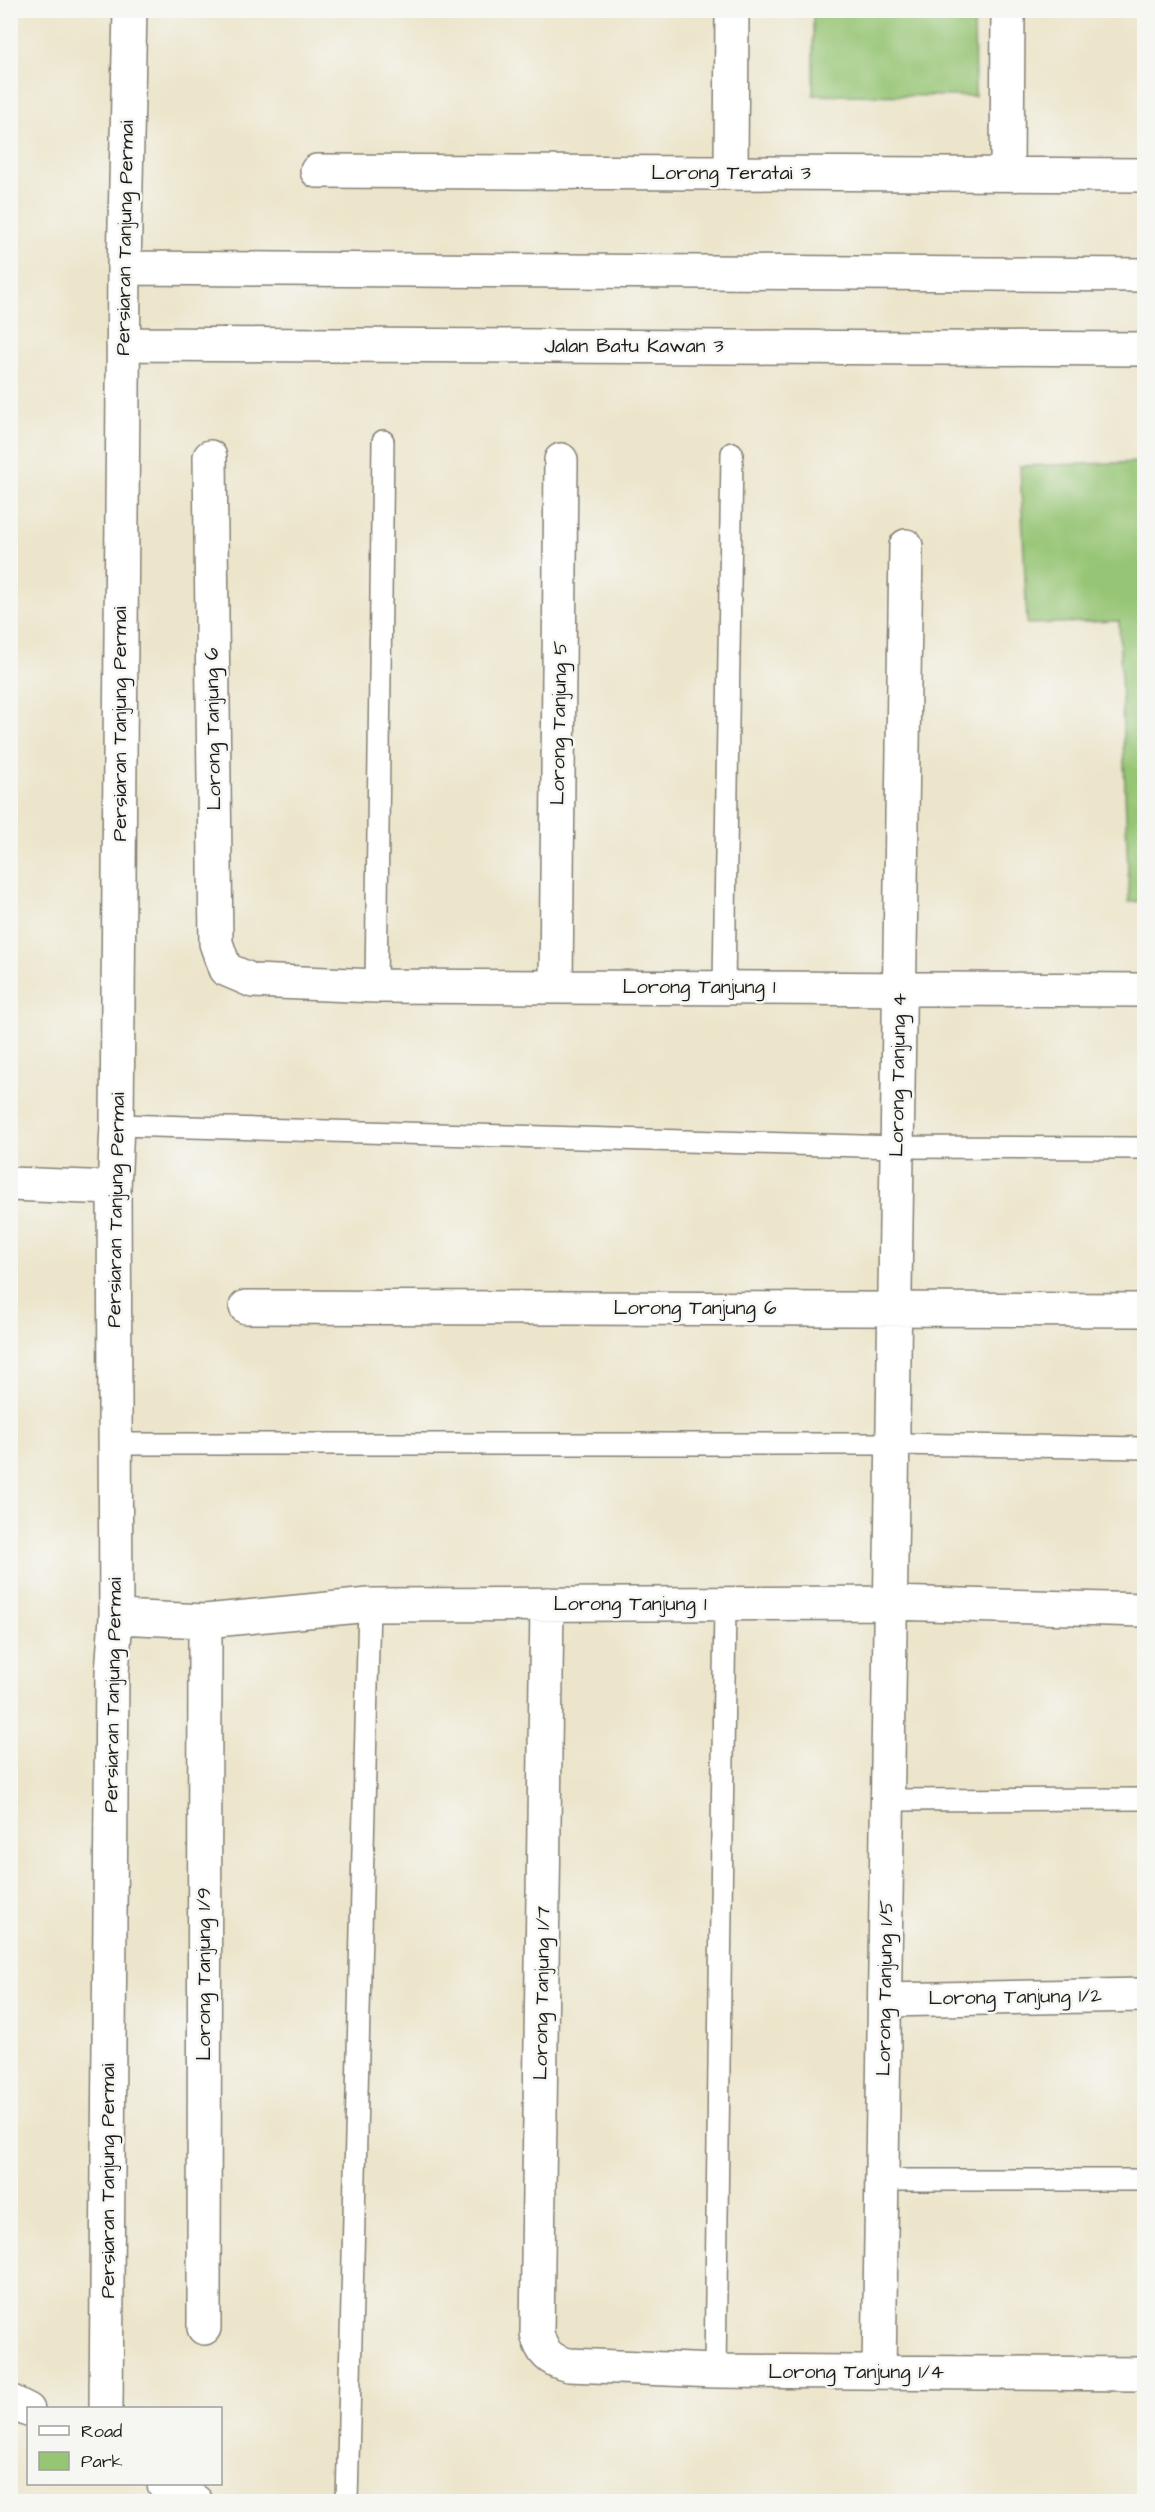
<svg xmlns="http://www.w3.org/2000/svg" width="1155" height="2512" viewBox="0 0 1155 2512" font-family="'Architects Daughter',sans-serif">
<rect width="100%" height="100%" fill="#f6f6f2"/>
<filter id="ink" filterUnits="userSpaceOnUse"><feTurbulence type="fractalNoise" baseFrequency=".0167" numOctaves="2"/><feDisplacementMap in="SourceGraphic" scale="12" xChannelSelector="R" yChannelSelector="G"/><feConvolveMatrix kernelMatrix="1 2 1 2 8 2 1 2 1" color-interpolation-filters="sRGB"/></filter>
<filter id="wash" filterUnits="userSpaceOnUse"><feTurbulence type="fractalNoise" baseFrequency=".008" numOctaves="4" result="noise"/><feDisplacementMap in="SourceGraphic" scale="24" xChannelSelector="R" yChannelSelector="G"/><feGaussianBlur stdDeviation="1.35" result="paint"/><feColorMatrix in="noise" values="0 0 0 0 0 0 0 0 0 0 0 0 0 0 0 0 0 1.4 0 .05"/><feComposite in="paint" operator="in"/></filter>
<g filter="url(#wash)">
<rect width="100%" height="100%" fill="#ece5cb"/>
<path fill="#96c574" stroke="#597048" stroke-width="1.5" d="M813,11h161l1,85 -162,-1z
M1144,462v439l-15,1 -10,-281 -92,3 -7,-158z"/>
</g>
<g filter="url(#ink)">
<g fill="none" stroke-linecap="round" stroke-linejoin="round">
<defs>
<path id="lane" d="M376,986l7,-545
M724,987l8,-534
M117,1125l780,22 247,1
M114,1444h779l251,4
M887,1800l257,-1
M882,2180h262
M715,2371l10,-767
M347,2502l22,-897"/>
<path id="street" d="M317,171l827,4
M731,173l1,-163
M1007,174l1,-164
M124,268l1020,7
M123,344l1021,5
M210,457l6,486 9,26 28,12 123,5 768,4
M556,986l5,-526
M10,1184l104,4
M246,1307l898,3
M547,1604l-10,729c4,19 13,28 32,32l146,6 429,3
M116,1617l89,4 164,-16 521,-2 254,7
M885,2000l259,-5
M204,2328l1,-707
M879,2372l27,-1826
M10,2401l18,9
M106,2408l6,-735 4,-56 -2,-429 3,-63 7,-857 6,-258
M164,2484l32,18"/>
</defs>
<use href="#lane" stroke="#848074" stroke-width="24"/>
<use href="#street" stroke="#848074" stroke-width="36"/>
<use href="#lane" stroke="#fff" stroke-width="21"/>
<use href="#street" stroke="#fff" stroke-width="33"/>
</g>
</g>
<g text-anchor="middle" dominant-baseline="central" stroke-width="5" stroke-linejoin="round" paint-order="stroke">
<g font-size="20" fill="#1c1c1c" stroke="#f6f6f2">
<text x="731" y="173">Lorong Teratai 3</text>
<text transform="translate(125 238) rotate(-89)">Persiaran Tanjung Permai</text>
<text x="634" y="346">Jalan Batu Kawan 3</text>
<text transform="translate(559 723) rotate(-89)">Lorong Tanjung 5</text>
<text transform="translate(120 724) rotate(-90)">Persiaran Tanjung Permai</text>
<text transform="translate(213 729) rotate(-91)">Lorong Tanjung 6</text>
<text x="699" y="987">Lorong Tanjung 1</text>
<text transform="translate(898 1075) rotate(-89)">Lorong Tanjung 4</text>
<text transform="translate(116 1210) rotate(-89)">Persiaran Tanjung Permai</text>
<text x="695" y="1308">Lorong Tanjung 6</text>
<text x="630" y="1604">Lorong Tanjung 1</text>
<text transform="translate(113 1695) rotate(-89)">Persiaran Tanjung Permai</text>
<text transform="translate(204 1974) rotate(-90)">Lorong Tanjung 1/9</text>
<text transform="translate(885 1988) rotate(-89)">Lorong Tanjung 1/5</text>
<text transform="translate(542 1993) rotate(-89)">Lorong Tanjung 1/7</text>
<text transform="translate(1015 1997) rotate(-1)">Lorong Tanjung 1/2</text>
<text transform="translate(108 2181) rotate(-90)">Persiaran Tanjung Permai</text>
<text x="856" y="2372">Lorong Tanjung 1/4</text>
</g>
</g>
<rect width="1155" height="2512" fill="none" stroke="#f6f6f2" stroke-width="36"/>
<rect x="27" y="2407" width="195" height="78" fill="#f6f6f2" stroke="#9f9f9c" stroke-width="1.5"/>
<rect x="39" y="2426" width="30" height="9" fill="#ffffff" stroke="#9f9f9c" stroke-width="1.5"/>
<text x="81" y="2437" font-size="18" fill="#1c1c1c">Road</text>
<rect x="39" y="2452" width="30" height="18" fill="#96c574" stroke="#9f9f9c" stroke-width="1.5"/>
<text x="81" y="2467" font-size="18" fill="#1c1c1c">Park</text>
</svg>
